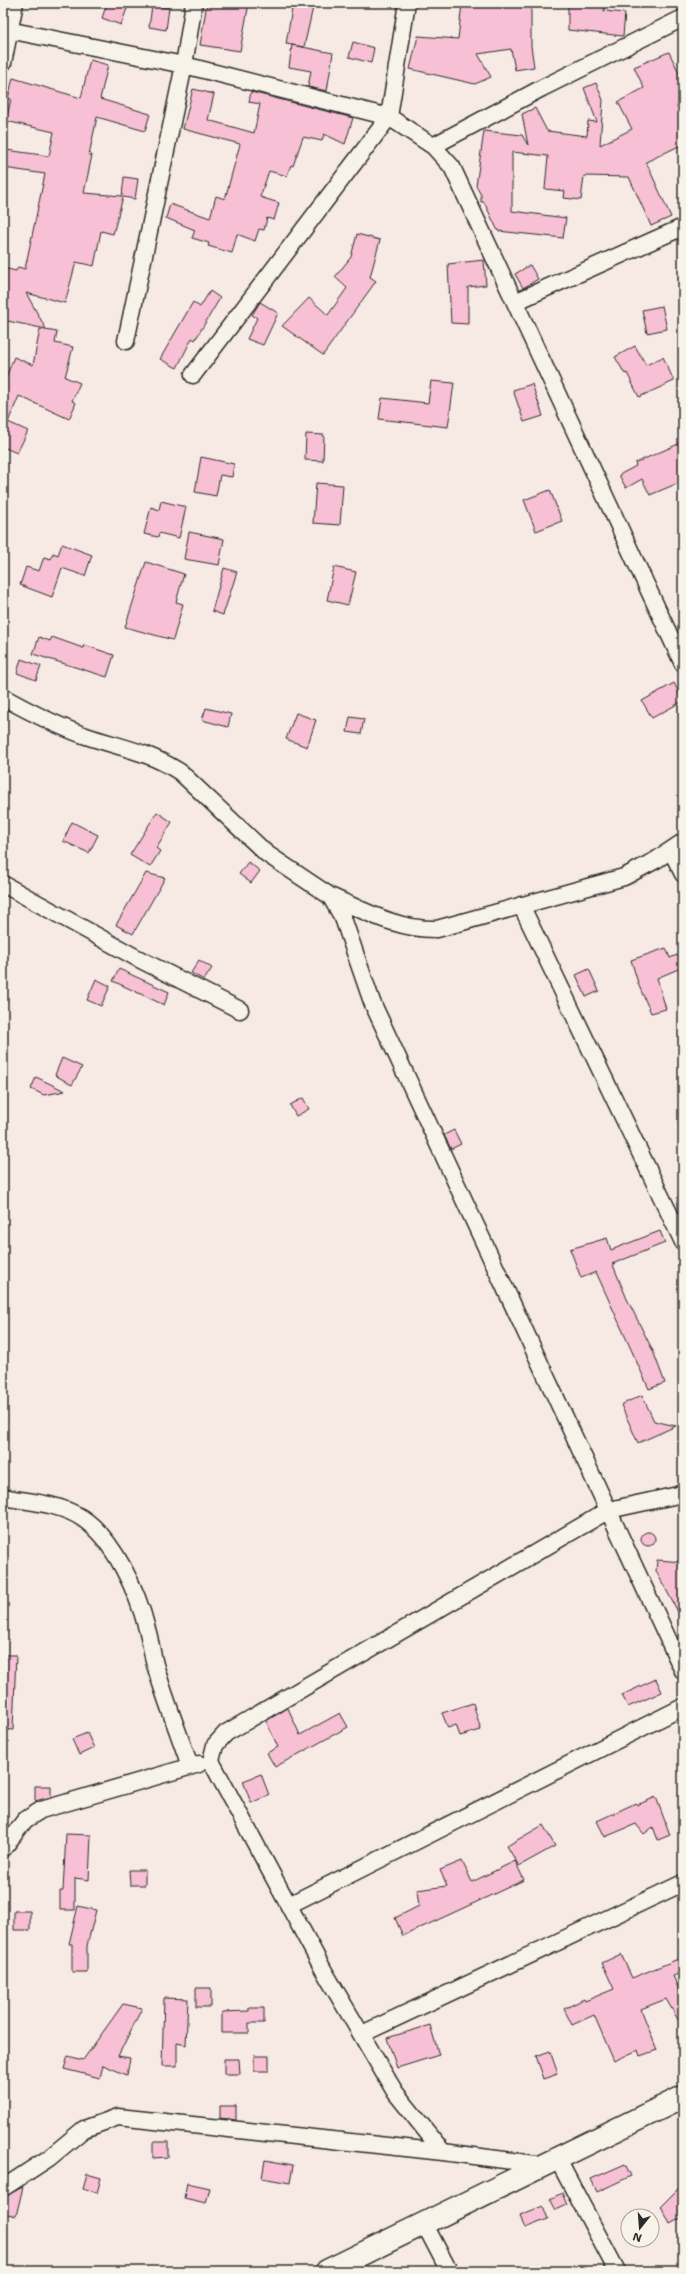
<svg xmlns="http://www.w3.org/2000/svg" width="686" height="2274" viewBox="0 0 686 2274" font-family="'Shantell Sans',sans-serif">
<rect width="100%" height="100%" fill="#f7e9e4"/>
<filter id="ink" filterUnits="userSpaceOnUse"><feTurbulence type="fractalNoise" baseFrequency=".025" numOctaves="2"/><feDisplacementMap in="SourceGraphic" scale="8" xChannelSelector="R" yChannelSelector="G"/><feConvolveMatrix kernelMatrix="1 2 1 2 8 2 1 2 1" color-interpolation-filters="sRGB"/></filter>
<g filter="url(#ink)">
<path fill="#f8c0d5" stroke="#2b2b2b" d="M107,3h22l-8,22 -19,-7z
M207,3h42l-9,48 -40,-6z
M293,3h21l-10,44 -18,-3z
M462,3h69v43l3,21 -19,3 -4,-21 -33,5 13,23 -16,7 -65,-15 8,-33 40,3z
M568,3h37l-1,8 21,2 -2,23 -55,-6z
M152,6l17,2 -3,22 -17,-3z
M353,42l21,6 -3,15 -22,-6z
M292,45l41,8 -6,38 -19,-4 3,-16 -22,-4z
M669,52l14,29v22l-6,3 6,12v26l-37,18 25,55 -20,9 -22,-49 -45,-1 -3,24 -17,-2 1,-7 -20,-2 3,-33 -36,-4v59l54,7 -3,20 -65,-7 -14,-29h-3v-7l-5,-9 8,-55 38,4 6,10 -6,-31 13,-6 12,23 40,5 1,-15 9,1 -13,-34 12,-5 7,17 -3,45 32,-16 -14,-27 26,-14 -10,-21z
M90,60l18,5 -8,34 50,15 -5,17 -48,-14 -8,38h3l-8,38 38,3 2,-19 14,2 -3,20 -12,-2 -10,37 -12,-3 -7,35 -18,-4 -11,41 -39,-10 20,36 -43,-9v-52l13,3 2,-4 7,2 20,-95 -41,-6 2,-18 43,6 5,-24 -48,-11 5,-22 -3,-1 5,-20 68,20z
M193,89l21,5 -6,26 46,13 6,-29 -11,-2 2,-10 102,26 -8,26 -21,-10 -2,7 -19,-4 -10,29 -2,-1 -4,11 -18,-5 -9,26 19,6 -5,17 -7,-2 -3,12 -5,-1 -4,12 -18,-7 -5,19 -24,-7 1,-3 -17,-5 3,-8 -29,-12 4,-14 40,14 6,-22 9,3 15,-55 -57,-15z
M357,234l23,6 -10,37 6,4 -53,74 -41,-29 27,-28 19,17 19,-27 -12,-11 16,-20z
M484,260l2,25 -18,2v37l-17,-1 -3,-59z
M530,265l8,14 -15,9 -8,-14z
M210,291l10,7 -25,42 -3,-2 -15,30 -17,-9 33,-57 7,5z
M260,302l18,11 -15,32 -16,-6 10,-21 -5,-3z
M662,306l5,23 -20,4 -5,-23z
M40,329l17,3 -2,11 18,4 -8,30 15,6 -8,18 4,2 -7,16 -50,-23 -11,26 20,9 -11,22 -14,-6v-62l11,-28 19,8z
M635,346l11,19 17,-8 11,24 -35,16 -12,-24 -2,1 -10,-17z
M431,381l23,2 -6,44 -69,-8 3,-21 46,5z
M532,384l11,32 -19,6 -11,-32z
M306,434l18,1 -1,26 -18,-1z
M683,442v39l-33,14 -8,-16 -16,9 -7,-13 17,-9 -1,-3z
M201,457l33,7 -2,13 -12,-2 -4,21 -21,-4z
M316,483l27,2 -3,40 -27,-2z
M550,490l12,31 -26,10 -12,-31z
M161,501l25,6 -7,31 -20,-5 -1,4 -14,-3 7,-27 8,3z
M189,532l35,7 -5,26 -35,-6z
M62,544l30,11 -7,21 -23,-8 -10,29 -32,-12 6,-18 13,4 5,-14 7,2 2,-6 5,2z
M146,562l38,12 -8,28 7,2 -10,36 -48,-13z
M334,567l22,5 -8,33 -21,-5z
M224,568l13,4 -14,43 -11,-4z
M39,637l11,4 2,-4 31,11 1,-3 30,10 -7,22 -74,-23z
M21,659l20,7 -5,14 -19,-7z
M674,683l9,18 -31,17 -10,-17z
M206,708l25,6 -3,13 -26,-7z
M296,713l20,7 -9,27 -21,-8z
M350,717l14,2 -3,15 -14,-2z
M157,812l15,10 -16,26 4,3 -10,16 -20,-12z
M72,822l26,13 -9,18 -26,-12z
M248,862l12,9 -9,12 -12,-9z
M146,873l19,5 -32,56 -17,-9z
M666,948l4,10 7,-3 6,8v4l-26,11 9,31 -15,4 -12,-27 -8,-26z
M199,960l13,8 -8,12 -13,-7z
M119,969l50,23 -5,13 -51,-24z
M589,969l10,22 -13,6 -10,-22z
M96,979l14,7 -9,20 -14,-6z
M62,1058l20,9 -10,18 -17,-10z
M36,1077l29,14 -21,4 -13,-6z
M303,1098l6,11 -13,7 -6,-11z
M454,1130l7,14 -10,5 -7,-14z
M660,1231l5,12 -53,21h3l-2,1 14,34 26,52 12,32 -16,6 -53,-117 -15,6 -11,-29 37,-11 4,12z
M642,1395l12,26 22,5 -38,17 -17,-38z
M641 1539a7 7 0 1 1 14 0a7 7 0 1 1-14 0Z
M657,1560l26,2v59l-27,-50z
M3,1655h13l-3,75 -10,-1z
M656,1679l6,13 -34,15 -6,-12z
M473,1703l8,27 -21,6 -4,-11 -8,3 -6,-15z
M288,1708l12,27 40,-22 8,14 -73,40 -8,-14 11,-6 -12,-26z
M87,1733l7,15 -15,7 -7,-16z
M261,1774l8,21 -18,8 -8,-22z
M35,1786h16v11l-16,4z
M656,1797l14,38 -12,5 -5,-13 -9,7 -8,-10 -31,13 -8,-16 39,-18 1,2z
M543,1825l12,21 -36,20 -12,-20z
M66,1834l25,1 -2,45 -14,-2v32h-15v-19h3z
M462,1861l10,21 43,-21 9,19 -121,56 -8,-18 24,-12 -2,-16 30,-4 -7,-16z
M129,1870h16v15h-15z
M78,1906l18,4 -9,36v26h-15v-28h-3z
M14,1911h16v19h-16z
M621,1954l11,24 51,-21v15l-10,4 10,23v29l-17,-29 -25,10 16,41 -17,6 -2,-6 -24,11 -20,-46 -22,10 -8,-16 20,-10 1,2 29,-12 -12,-26z
M196,1988h15v19h-15z
M164,1998l24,1 -2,46 -9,-2v23h-15z
M123,2004l19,4 -24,48 12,2 -3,17 -24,-10 -3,13 -36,-9 4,-13 15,4z
M249,2008h15v15h-15v10h-27v-21l27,-1z
M430,2025l9,30 -42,13 -10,-30z
M550,2051l8,23 -14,5 -8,-23z
M254,2056h15v15h-15z
M224,2059h15l1,15h-16z
M220,2106h16v14l-16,-2z
M153,2142h15v15l-15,1z
M265,2160l28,5 -3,18 -28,-5z
M625,2164l6,12 -34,16 -6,-13z
M87,2174l14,4 -4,15 -14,-5z
M187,2183l23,5 -4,15 -22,-5z
M683,2184v33l-13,7 -9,-18z
M23,2187l-7,29 -13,-3v-16z
M562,2193l5,12 -11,5 -6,-11z
M543,2206l5,13 -23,9 -5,-13z"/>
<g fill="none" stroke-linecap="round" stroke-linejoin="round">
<defs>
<path id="street" d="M3,29l181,36 205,52 44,29 19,21 231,497
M3,63l12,-60
M433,146l109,-58 141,-70
M515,302l168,-75
M126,341l58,-276 10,-62
M193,375l196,-258 18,-114
M3,697c27,15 54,29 83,39 36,12 61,15 94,36l87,82 63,42 13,22 29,84 311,669
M671,850l12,24
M3,884l134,74 103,52
M330,896c35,15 68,34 107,33l187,-52 32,-17 27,-18
M521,905l162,337
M3,1497c26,5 56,6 79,21 32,21 56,75 65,111 4,13 5,27 9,39 10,33 23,66 34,98
M3,1849l22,-29 16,-10 158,-46
M289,1905l394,-198
M362,2034l321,-151
M557,2158l60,113
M543,2165l-100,-13 -48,-60 -71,-121 -113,-210 4,-16 11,-12 383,-223 69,-15 5,-3
M3,2188l46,-30 35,-29 34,-12 325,35
M424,2223l25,48"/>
<path id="secondary" d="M327,2271l356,-174"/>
</defs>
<use href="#street" stroke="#2b2b2b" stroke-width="19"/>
<use href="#secondary" stroke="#2b2b2b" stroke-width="25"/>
<use href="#street" stroke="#f7f3e8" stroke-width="16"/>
<use href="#secondary" stroke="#f7f3e8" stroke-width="22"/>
</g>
</g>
<rect width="686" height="2274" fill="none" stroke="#f7f3e8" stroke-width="16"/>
<rect x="8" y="8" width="670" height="2258" fill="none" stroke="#2b2b2b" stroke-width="1.5" filter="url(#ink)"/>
<g transform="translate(640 2228) rotate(197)"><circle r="19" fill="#f7f3e8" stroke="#a5a39c"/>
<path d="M0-3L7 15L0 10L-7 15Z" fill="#2b2b2b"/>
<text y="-6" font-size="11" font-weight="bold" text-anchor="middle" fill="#2b2b2b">N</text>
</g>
</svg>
